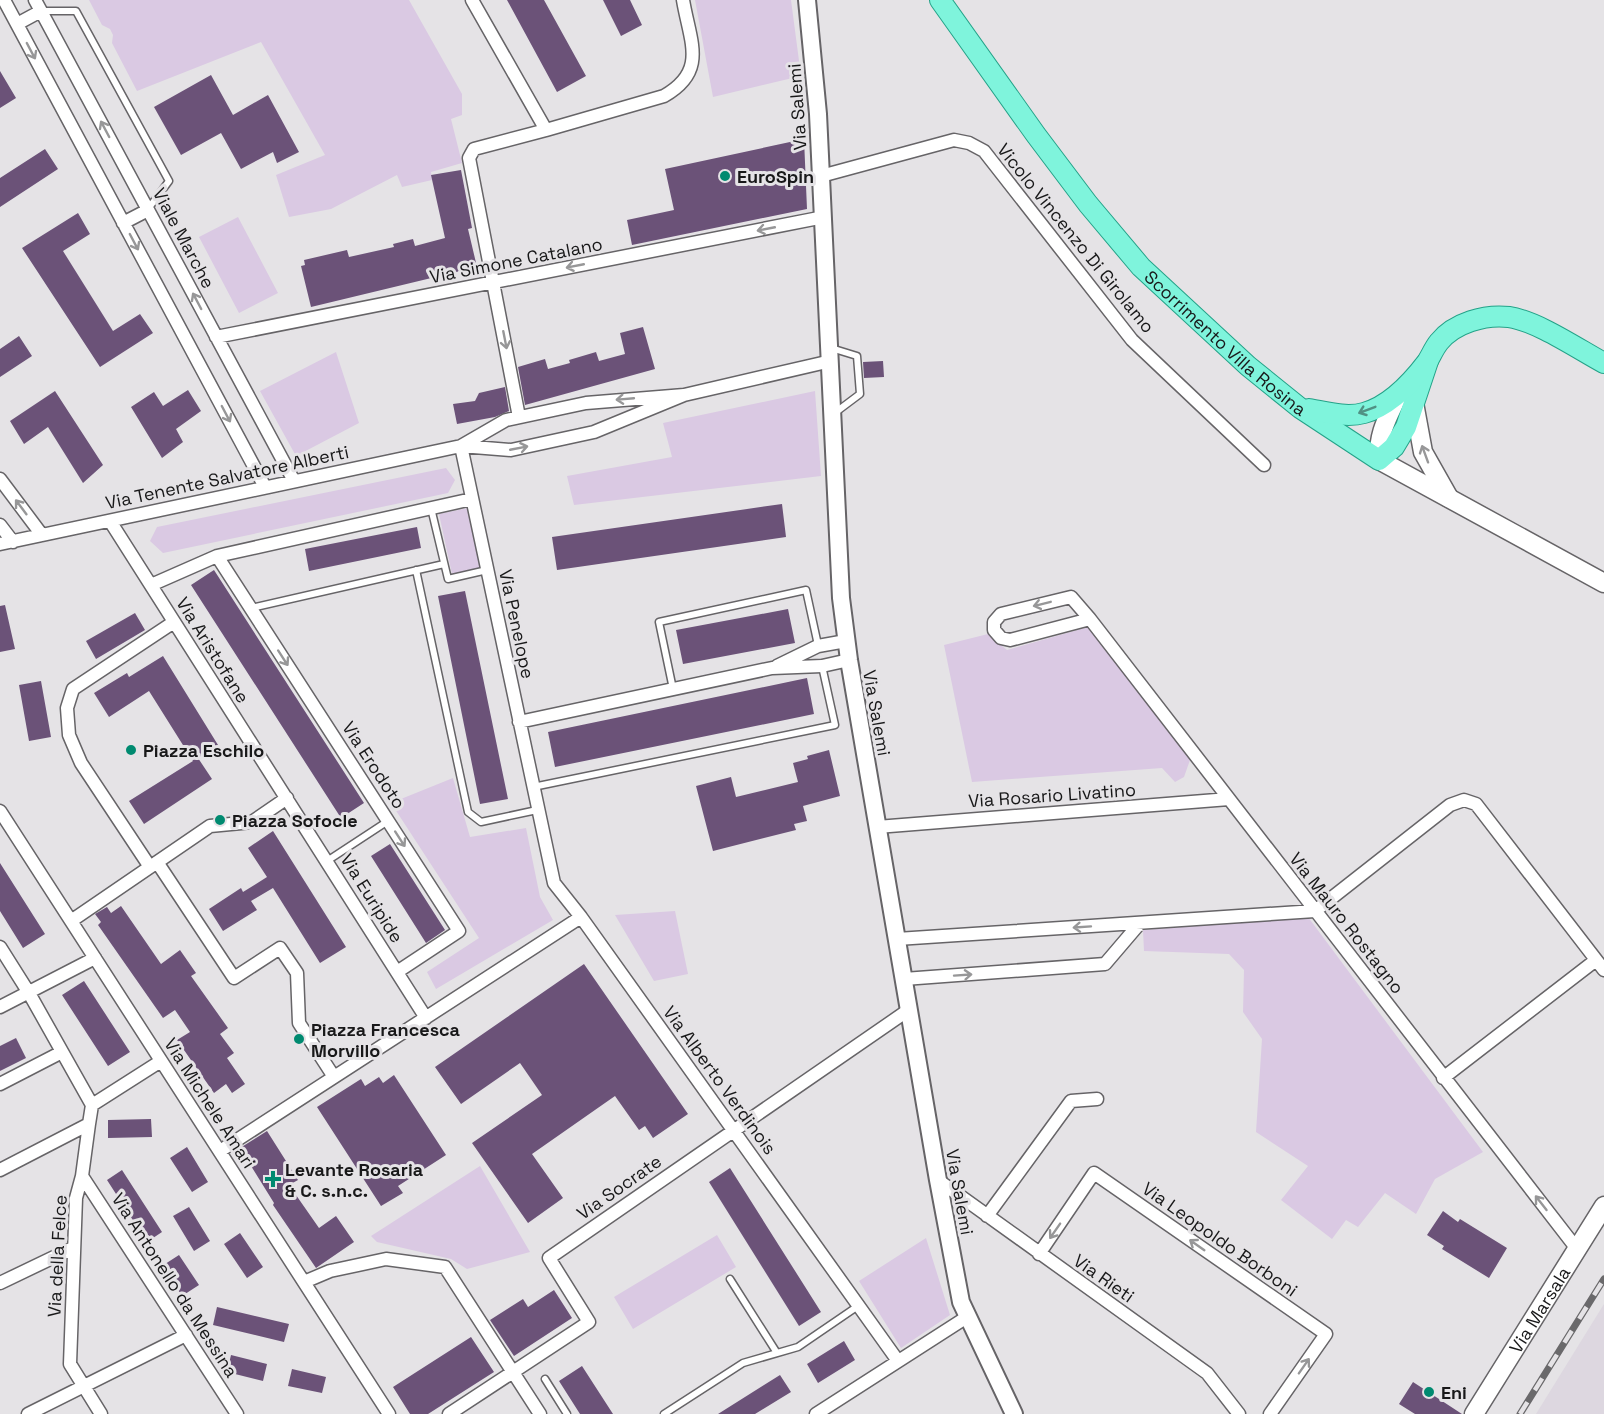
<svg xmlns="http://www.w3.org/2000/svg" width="1604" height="1414" viewBox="0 0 1604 1414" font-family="'Space Grotesk',sans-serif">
<rect width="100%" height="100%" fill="#e5e3e6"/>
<path fill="#ddd7e0" d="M1604,1304v110h-68z"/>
<path fill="#dac9e3" d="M89,0h320l53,94v21l-11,4 11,44 -31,9 1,8 -30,7 -5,-12 -66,34 -42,8 -13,-42 49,-20 -64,-113 -124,49 -25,-48 1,-8 -3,-6 -8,-4z
M695,0h96l10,76 -88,21z
M238,217l40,76 -39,20 -40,-76z
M336,352l23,71 -63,33 -36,-65z
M815,391l6,85 -247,29 -7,-29 105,-19 -9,-34z
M446,468l9,12 -7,13 -285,60 -13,-12 7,-14z
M468,508l13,60 -29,6 -13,-60z
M1088,627l102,133 -6,17 -9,5 -13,-14 -190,14 -28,-137 44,-11 19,16z
M453,778l17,59 56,-9 14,69 13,23 -117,69 -9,-17 52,-34 -88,-135z
M675,911l13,63 -34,7 -39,-66z
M1308,917l175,235 -48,27 -19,35 -31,-21 -27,34 -12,-7 -14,19 -51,-39 27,-34 -52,-34 6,-93 -19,-27 1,-42 -15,-16 -85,-3 -1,-21z
M480,1166l50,86 -63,17 -16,-10 -74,-17 -6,-6z
M717,1235l19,32 -103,62 -19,-32z
M926,1238l24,77 -49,33 -42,-67z"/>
<path fill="#6b5278" d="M507,0h37l42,76 -29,16z
M603,0h27l12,25 -21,11z
M0,71l16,27 -16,10z
M211,75l22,40 35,-20 31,57 -22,11 -4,-11 -32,17 -20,-36 -40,22 -27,-48z
M804,139l3,70 -175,36 -5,-25 47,-10 -9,-41z
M45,149l13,20 -58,38v-29z
M461,170l11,58 -4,1 9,38 -166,40 -10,-41 4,-1 -1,-5 43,-10 2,7 45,-10 -1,-3 20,-5 2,7 30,-8 -14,-63z
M78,213l12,21 -27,17 50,80 27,-17 13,19 -53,34 -78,-119z
M643,327l12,42 -130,36 -7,-38 27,-8 3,10 22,-6 -1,-3 27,-8 3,9 26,-7 -5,-21z
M19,336l13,20 -32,21v-28z
M883,361l1,16 -20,1 -1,-16z
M505,387l4,24 -14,6 -38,7 -4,-20 22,-3 4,-8z
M188,390l13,21 -25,18 7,13 -21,16 -31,-51 23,-15 9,14z
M55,391l48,74 -20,18 -35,-56 -24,17 -14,-23z
M782,504l4,33 -229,33 -5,-33z
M417,527l4,21 -112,23 -4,-22z
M214,570l150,233 -23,15 -150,-233z
M465,591l43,208 -28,5 -42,-208z
M5,605l10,44 -15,3v-46z
M788,609l7,34 -112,21 -7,-34z
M135,613l10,17 -49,29 -10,-18z
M163,656l55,89 -20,13 14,21 -68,45 -15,-23 64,-40 -44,-70 -40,26 -15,-24 33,-20 2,4z
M807,678l7,36 -259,53 -7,-35z
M41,681l10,56 -22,4 -10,-56z
M829,750l11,46 -37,10 4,15 -13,3 2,6 -83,21 -17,-65 35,-9 5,20 62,-15 -5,-19 15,-4 -1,-3z
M273,831l73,116 -26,16 -47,-75 -22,13 6,9 -34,21 -14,-22 32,-21 2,4 24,-15 -19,-29z
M390,844l55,86 -19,13 -55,-87z
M0,863l45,71 -22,14 -23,-37z
M121,906l40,58 19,-14 16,23 -5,3 37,52 -8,6 14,19 -7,5 18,26 -13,9 -6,-9 -12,9 -37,-53 13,-8 -15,-22 -12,8 -65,-93 3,-3 -6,-8 12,-7 4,6z
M584,964l104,150 -35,24 -8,-12 -6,4 -24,-34 -83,58 31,44 -35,25 -56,-80 70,-48 -22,-32 -59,41 -26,-37z
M84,981l46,71 -22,14 -46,-71z
M16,1038l10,20 -26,13v-25z
M394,1075l52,80 -48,31 5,7 -22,13 -64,-99 44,-28 4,7 14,-9 4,6z
M151,1119l1,18 -44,1v-18z
M267,1131l31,49 -9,5 30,43 17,-12 18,26 -38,26 -43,-63 1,-2 -34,-55z
M187,1147l21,35 -16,10 -22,-34z
M730,1168l91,144 -22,14 -90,-144z
M122,1170l40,62 -15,10 -40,-62z
M189,1207l21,34 -16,10 -21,-35z
M1443,1211l15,11 2,-3 47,29 -18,30 -47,-29 2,-3 -17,-11z
M240,1233l23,34 -16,11 -23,-34z
M179,1255l20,30 -17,11 -20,-30z
M554,1290l18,28 -58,38 -24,-36 33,-21 5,8z
M217,1307l72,17 -5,18 -71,-17z
M471,1337l23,35 -66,42h-18l-17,-27z
M844,1341l11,19 -37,23 -11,-19z
M231,1355l36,9 -4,17 -36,-9z
M582,1366l31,48h-33l-21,-33z
M292,1369l34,8 -4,16 -34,-7z
M780,1375l11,17 -36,22h-37z
M1413,1382l49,32h-47l-16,-10z"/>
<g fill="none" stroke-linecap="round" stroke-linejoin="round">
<defs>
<path id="service" d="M42,11h34l93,170 -21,28
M831,348l26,8 3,38 -24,18
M431,508l17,71 39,-9
M416,570l52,242 13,10 56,-12
M251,608l193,-44
M673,689l-14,-67 147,-32 12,55
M533,787l302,-62 -13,-59
M327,861l61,-40
M730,1279l47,74
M545,1379l22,35
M664,1414l79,-51 55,-16 60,-41"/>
<path id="minor" d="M4,0l261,487
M35,0l259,481
M472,0l74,130 118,-34c44,-25 26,-54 19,-96
M17,24l24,-13
M821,176l133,-36 15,3 15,8 148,189 132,125
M123,223l25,-13
M216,337l608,-120
M519,417l-50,-259 5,-9 72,-19
M461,446l93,437 27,34 317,444
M461,446l45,-26 80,-17 98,-8 147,-34
M0,479l42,56
M110,521l316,497
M0,525l13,17
M0,544l461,-98 50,4 83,-18 90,-37
M217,556l242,375 -62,41
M151,585l66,-29 255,-57
M1090,619l-80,21 -9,-2 -7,-8v-8l7,-8 70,-17 19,22 487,630
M777,666l41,-20 28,-5
M519,722l253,-54 50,-2 27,-6
M0,811l389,603
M877,827l352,-28
M157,862l77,116 46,-30 17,25 2,50 35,54
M150,867l-69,-104 -12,-28 -2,-27 6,-19 101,-67
M71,921l139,-95 42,-4 35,-24
M897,939l418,-28 135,-106 14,-5 12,4 128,166
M0,947l29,46 63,112
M904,979l201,-15 35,-41
M0,1007l95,-49
M1443,1078l153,-118
M0,1084l62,-32
M89,1124l-7,52 -6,22 -6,166 31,50
M220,1151l361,-234
M0,1170l89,-46 3,-19 69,-44
M82,1176l155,238
M938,1180l269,193 32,41
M987,1216l84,-115 26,-2
M1039,1254l55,-81 232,161 -56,80
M304,1282l26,-11 56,-12 59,8 95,147
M0,1283l73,-35
M28,1414l158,-79
M449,1414l140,-92 -40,-64 361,-249
M816,1414l151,-97"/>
<path id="tertiary" d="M807,0l11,114 23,484 8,62 89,520 23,122 53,112"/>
<g id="secondary">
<path d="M1398,395c-11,24 -20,38 -19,65l225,123"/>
<path d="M1414,403l9,49 26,46"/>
<path id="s1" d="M1474,1414l130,-208"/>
</g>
<g id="primary">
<path id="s2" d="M940,0l96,135 52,69 53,63 107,99 52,42 79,52 15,-13 12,-20 22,-66"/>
<path d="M1309,409c17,3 37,9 55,4 26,-7 47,-30 63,-51 4,-6 7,-14 12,-20 15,-19 46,-28 70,-25 28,4 69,32 95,46"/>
</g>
</defs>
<use href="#service" stroke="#666467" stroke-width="9"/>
<use href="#minor" stroke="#666467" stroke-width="15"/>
<use href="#tertiary" stroke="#666467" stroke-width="20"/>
<use href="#secondary" stroke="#666467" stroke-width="21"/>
<use href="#primary" stroke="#24a288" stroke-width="22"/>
<use href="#service" stroke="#fff" stroke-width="6"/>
<use href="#minor" stroke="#fff" stroke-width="12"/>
<use href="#tertiary" stroke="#fff" stroke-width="16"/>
<use href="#secondary" stroke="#fff" stroke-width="18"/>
<use href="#primary" stroke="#7ff4dc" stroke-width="20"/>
<defs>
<path id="rail" d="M1520,1414l84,-135"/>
</defs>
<use href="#rail" stroke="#6a696b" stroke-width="7"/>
<use href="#rail" stroke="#e5e3e6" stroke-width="4.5" stroke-dasharray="14" stroke-linecap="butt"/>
</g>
<defs><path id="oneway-shaft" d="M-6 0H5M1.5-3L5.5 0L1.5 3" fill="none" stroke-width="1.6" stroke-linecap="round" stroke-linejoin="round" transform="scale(1.5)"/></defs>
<g stroke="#979798">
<use href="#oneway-shaft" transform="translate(31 51) rotate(62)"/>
<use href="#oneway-shaft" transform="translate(105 129) rotate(-118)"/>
<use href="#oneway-shaft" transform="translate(766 229) rotate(169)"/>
<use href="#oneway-shaft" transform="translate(134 242) rotate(62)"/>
<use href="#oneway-shaft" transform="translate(575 266) rotate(169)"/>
<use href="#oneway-shaft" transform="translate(197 301) rotate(-118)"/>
<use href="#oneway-shaft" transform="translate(505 340) rotate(79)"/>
<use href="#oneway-shaft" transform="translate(625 399) rotate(175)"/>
<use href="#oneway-shaft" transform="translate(226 414) rotate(62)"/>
<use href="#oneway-shaft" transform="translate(519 448) rotate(-11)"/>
<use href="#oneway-shaft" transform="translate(1425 454) rotate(-110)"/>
<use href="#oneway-shaft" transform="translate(21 507) rotate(-127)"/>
<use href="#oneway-shaft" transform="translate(1042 604) rotate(166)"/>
<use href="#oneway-shaft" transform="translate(283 658) rotate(57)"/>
<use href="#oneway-shaft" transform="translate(400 839) rotate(57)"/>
<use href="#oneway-shaft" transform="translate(1082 927) rotate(176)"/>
<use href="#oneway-shaft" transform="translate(963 975) rotate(-4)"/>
<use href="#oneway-shaft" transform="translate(1541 1203) rotate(-128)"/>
<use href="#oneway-shaft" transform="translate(1055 1231) rotate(125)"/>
<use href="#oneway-shaft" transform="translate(1197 1245) rotate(-145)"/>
<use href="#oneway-shaft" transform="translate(1304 1366) rotate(-55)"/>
</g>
<use stroke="#519184" href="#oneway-shaft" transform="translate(1367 410) rotate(159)"/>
<g fill="#008a70" stroke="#e5e3e6" stroke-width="2">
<circle cx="725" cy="176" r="6"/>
<circle cx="131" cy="750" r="6"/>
<circle cx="220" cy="820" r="6"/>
<circle cx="299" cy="1039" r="6"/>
<path d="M270 1170h6v6h6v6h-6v6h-6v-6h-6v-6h6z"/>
<circle cx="1429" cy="1392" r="6"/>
</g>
<g text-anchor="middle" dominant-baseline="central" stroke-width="6" stroke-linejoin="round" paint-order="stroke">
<g font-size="18" fill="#181819" stroke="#e5e3e6">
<text transform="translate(797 107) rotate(-94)">Via Salemi</text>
<text transform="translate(184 238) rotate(62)">Viale Marche</text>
<text transform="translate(1076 238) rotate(51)">Vicolo Vincenzo Di Girolamo</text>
<text transform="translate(516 260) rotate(-11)">Via Simone Catalano</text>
<text stroke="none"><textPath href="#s2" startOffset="448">Scorrimento Villa Rosina</textPath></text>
<text transform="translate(227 477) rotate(-12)">Via Tenente Salvatore Alberti</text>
<text transform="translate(517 624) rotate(78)">Via Penelope</text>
<text transform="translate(213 650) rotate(58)">Via Aristofane</text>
<text transform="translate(877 713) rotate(80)">Via Salemi</text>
<text transform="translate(374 765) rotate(57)">Via Erodoto</text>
<text transform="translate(1052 795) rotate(-4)">Via Rosario Livatino</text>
<text transform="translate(372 898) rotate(58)">Via Euripide</text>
<text transform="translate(1347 923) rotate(52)">Via Mauro Rostagno</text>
<text transform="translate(720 1080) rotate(54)">Via Alberto Verdinois</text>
<text transform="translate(210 1103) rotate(57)">Via Michele Amari</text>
<text transform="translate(619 1187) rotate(-35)">Via Socrate</text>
<text transform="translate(960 1192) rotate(80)">Via Salemi</text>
<text transform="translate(1220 1239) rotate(35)">Via Leopoldo Borboni</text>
<text transform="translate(57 1256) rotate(-87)">Via della Felce</text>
<text transform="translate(1104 1278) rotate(35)">Via Rieti</text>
<text transform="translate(175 1285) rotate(57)">Via Antonello da Messina</text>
<text stroke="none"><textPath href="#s1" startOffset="123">Via Marsala</textPath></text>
</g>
<g font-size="18" font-weight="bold" fill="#181819" stroke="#e5e3e6" text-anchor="start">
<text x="737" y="176">EuroSpin</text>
<text x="143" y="750">Piazza Eschilo</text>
<text x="232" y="820">Piazza Sofocle</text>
<text x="311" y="1029">Piazza Francesca<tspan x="311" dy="21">Morvillo</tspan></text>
<text x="285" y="1169">Levante Rosaria<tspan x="285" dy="21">&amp; C. s.n.c.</tspan></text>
<text x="1441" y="1392">Eni</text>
</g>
</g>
</svg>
